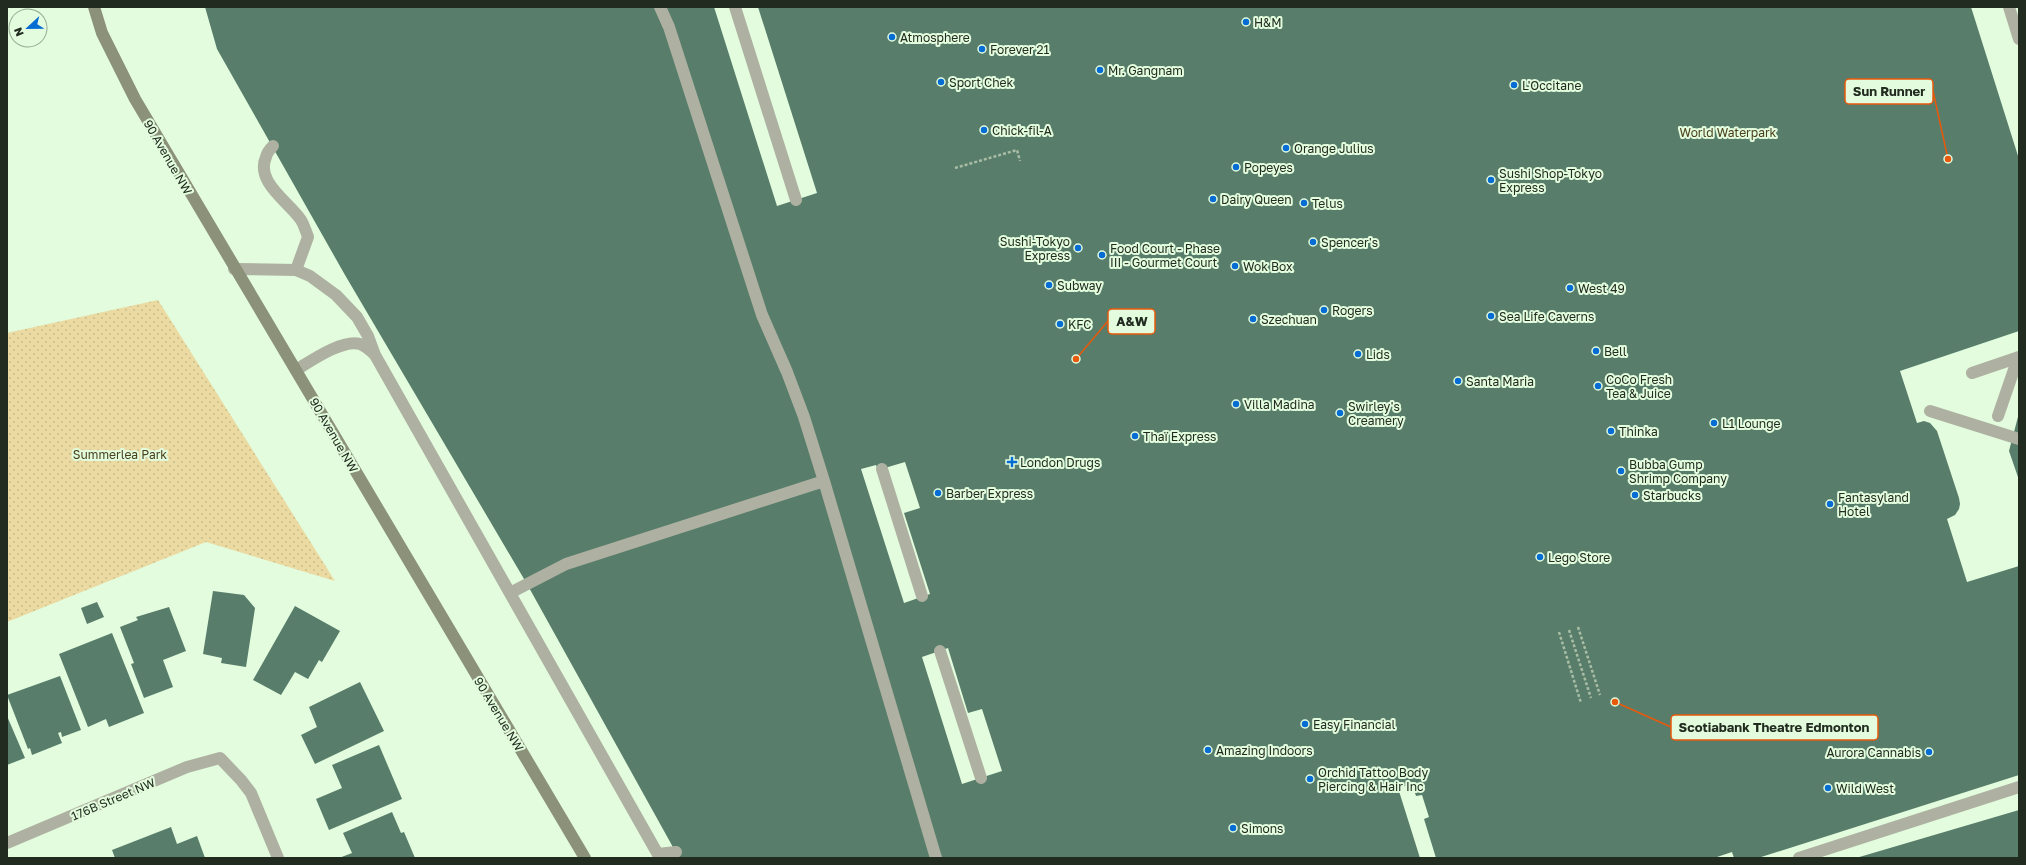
<svg xmlns="http://www.w3.org/2000/svg" width="2026" height="865" viewBox="0 0 2026 865" font-family="'Golos Text',sans-serif">
<defs>
<pattern id="park-dots" width="8" height="8" patternUnits="userSpaceOnUse"><rect width="8" height="8" fill="#ebdaa1"/><path d="M2 2h.1M6 6h.1" fill="none" stroke="#c9bb8a" stroke-width="1.8" stroke-linecap="round"/></pattern>
</defs>
<rect width="100%" height="100%" fill="#e2fcdd"/>
<path fill="url(#park-dots)" d="M158,300l177,281 -129,-39 -199,80v-289z"/>
<path fill="#587d6b" fill-rule="evenodd" d="M205,7h509l63,199 40,-13 -59,-186h1213l48,152v172l-119,40 17,52 7,-2 6,2 7,8 22,67 1,6 -1,5 -4,6 -8,4 20,63 52,-16v209l-261,83h-24l-2,-6 -18,6h-278l-12,-39 5,-2 -7,-22 -6,1 -4,-12 -14,4 22,70h-741l-152,-274 -182,-309 -128,-226zM905,462l15,46 -16,5 26,81 -26,9 -43,-134 15,-4 2,5zM948,648l20,65 14,-4 20,62 -40,13 -40,-127z
M2019,413v67l-10,-29z
M213,591l31,4 11,13 -9,59 -25,-4 1,-5 -19,-4z
M97,602l7,15 -17,7 -6,-16z
M295,606l45,25 -18,31 -3,-2 -11,19 -13,-7 -14,23 -28,-15z
M169,607l17,44 -23,9 10,27 -29,11 -13,-34 3,-1 -14,-36 18,-7 -2,-3z
M112,633l32,80 -35,14 -3,-8 -18,8 -29,-73z
M60,676l21,54 -19,7 -1,-5 -3,1 4,10 -30,12 -2,-7 -2,1 -21,-54z
M360,682l24,49 -69,33 -14,-29 16,-8 -8,-20z
M7,716l18,42 -18,7z
M379,745l23,54 -73,31 -13,-31 26,-11 -10,-23z
M2019,810v48h-163z
M392,812l9,21 3,-1 11,26h-76l13,-5 -9,-20z
M171,827l6,17 20,-8 8,22h-90l-3,-8z"/>
<g fill="none" stroke-linecap="round" stroke-linejoin="round">
<path stroke="#a8bda4" stroke-width="2.5" stroke-dasharray="3 2" stroke-linecap="butt" d="M955,168l62,-18 3,11
M1578,627l22,68
M1569,630l22,68
M1559,632l22,71"/>
<path stroke="#aeb1a1" stroke-width="12" d="M735,7l61,193
M2009,7l10,32
M273,146c-3,3 -6,7 -7,11 -11,25 23,45 35,63 3,5 5,11 7,17l-12,33
M234,269l62,1 14,6 26,19 21,22 11,19 7,19 285,503
M296,370c15,-9 46,-31 64,-26 5,2 11,7 15,11
M1972,373l47,-16
M1930,411l89,28
M1998,416l20,-58
M882,469l40,127
M824,481l112,377
M510,593l56,-29 258,-83 -20,-64 -17,-45 -25,-57 -93,-288 -9,-20
M940,651l41,127
M658,854l18,-2
M1799,858l220,-71"/>
<path stroke="#aeb1a1" stroke-width="12" d="M7,843l180,-76 33,-9 21,22 10,13 27,65"/>
<path stroke="#8c917a" stroke-width="12" d="M94,7l8,26 33,66 450,759"/>
</g>
<g fill="#056cd4" stroke="#e2fcdd" stroke-width="1.5">
<circle cx="1246" cy="22" r="4"/>
<circle cx="892" cy="37" r="4"/>
<circle cx="982" cy="49" r="4"/>
<circle cx="1100" cy="70" r="4"/>
<circle cx="941" cy="82" r="4"/>
<circle cx="1514" cy="85" r="4"/>
<circle cx="984" cy="130" r="4"/>
<circle cx="1286" cy="148" r="4"/>
<circle cx="1236" cy="167" r="4"/>
<circle cx="1491" cy="180" r="4"/>
<circle cx="1213" cy="199" r="4"/>
<circle cx="1304" cy="203" r="4"/>
<circle cx="1313" cy="242" r="4"/>
<circle cx="1078" cy="248" r="4"/>
<circle cx="1102" cy="255" r="4"/>
<circle cx="1235" cy="266" r="4"/>
<circle cx="1049" cy="285" r="4"/>
<circle cx="1570" cy="288" r="4"/>
<circle cx="1324" cy="310" r="4"/>
<circle cx="1491" cy="316" r="4"/>
<circle cx="1253" cy="319" r="4"/>
<circle cx="1060" cy="324" r="4"/>
<circle cx="1596" cy="351" r="4"/>
<circle cx="1358" cy="354" r="4"/>
<circle cx="1458" cy="381" r="4"/>
<circle cx="1598" cy="386" r="4"/>
<circle cx="1236" cy="404" r="4"/>
<circle cx="1340" cy="413" r="4"/>
<circle cx="1714" cy="423" r="4"/>
<circle cx="1611" cy="431" r="4"/>
<circle cx="1135" cy="436" r="4"/>
<path d="M1010 456h4v4h4v4h-4v4h-4v-4h-4v-4h4z"/>
<circle cx="1621" cy="471" r="4"/>
<circle cx="938" cy="493" r="4"/>
<circle cx="1635" cy="495" r="4"/>
<circle cx="1830" cy="504" r="4"/>
<circle cx="1540" cy="557" r="4"/>
<circle cx="1305" cy="724" r="4"/>
<circle cx="1208" cy="750" r="4"/>
<circle cx="1929" cy="752" r="4"/>
<circle cx="1310" cy="779" r="4"/>
<circle cx="1828" cy="788" r="4"/>
<circle cx="1233" cy="828" r="4"/>
</g>
<g text-anchor="middle" dominant-baseline="central" stroke-width="4" stroke-linejoin="round" paint-order="stroke">
<g font-size="12" fill="#212b1f" stroke="#e2fcdd" text-anchor="start">
<text x="1254" y="22">H&amp;M</text>
<text x="900" y="37">Atmosphere</text>
<text x="990" y="49">Forever 21</text>
<text x="1108" y="70">Mr. Gangnam</text>
<text x="949" y="82">Sport Chek</text>
<text x="1522" y="85">L'Occitane</text>
<text x="992" y="130">Chick-fil-A</text>
<text x="1294" y="148">Orange Julius</text>
<text x="1244" y="167">Popeyes</text>
<text x="1499" y="173">Sushi Shop-Tokyo<tspan x="1499" dy="14">Express</tspan></text>
<text x="1221" y="199">Dairy Queen</text>
<text x="1312" y="203">Telus</text>
<text x="1070" y="241" text-anchor="end">Sushi-Tokyo<tspan x="1070" dy="14">Express</tspan></text>
<text x="1321" y="242">Spencer's</text>
<text x="1110" y="248">Food Court - Phase<tspan x="1110" dy="14">III - Gourmet Court</tspan></text>
<text x="1243" y="266">Wok Box</text>
<text x="1057" y="285">Subway</text>
<text x="1578" y="288">West 49</text>
<text x="1332" y="310">Rogers</text>
<text x="1499" y="316">Sea Life Caverns</text>
<text x="1261" y="319">Szechuan</text>
<text x="1068" y="324">KFC</text>
<text x="1604" y="351">Bell</text>
<text x="1366" y="354">Lids</text>
<text x="1606" y="379">CoCo Fresh<tspan x="1606" dy="14">Tea &amp; Juice</tspan></text>
<text x="1466" y="381">Santa Maria</text>
<text x="1244" y="404">Villa Madina</text>
<text x="1348" y="406">Swirley's<tspan x="1348" dy="14">Creamery</tspan></text>
<text x="1722" y="423">L1 Lounge</text>
<text x="1619" y="431">Thinka</text>
<text x="1143" y="436">Thaï Express</text>
<text x="1020" y="462">London Drugs</text>
<text x="1629" y="464">Bubba Gump<tspan x="1629" dy="14">Shrimp Company</tspan></text>
<text x="946" y="493">Barber Express</text>
<text x="1643" y="495">Starbucks</text>
<text x="1838" y="497">Fantasyland<tspan x="1838" dy="14">Hotel</tspan></text>
<text x="1548" y="557">Lego Store</text>
<text x="1313" y="724">Easy Financial</text>
<text x="1216" y="750">Amazing Indoors</text>
<text x="1921" y="752" text-anchor="end">Aurora Cannabis</text>
<text x="1318" y="772">Orchid Tattoo Body<tspan x="1318" dy="14">Piercing &amp; Hair Inc</tspan></text>
<text x="1836" y="788">Wild West</text>
<text x="1241" y="828">Simons</text>
</g>
<g font-size="12" fill="#4b401c" stroke="#e2fcdd">
<text x="1728" y="132">World Waterpark</text>
<text x="120" y="454">Summerlea Park</text>
</g>
<g font-size="12" fill="#212b1f" stroke="#e2fcdd">
<text transform="translate(168 157) rotate(60)">90 Avenue NW</text>
<text transform="translate(334 435) rotate(60)">90 Avenue NW</text>
<text transform="translate(499 714) rotate(59)">90 Avenue NW</text>
<text transform="translate(113 799) rotate(-23)">176B Street NW</text>
</g>
</g>
<path fill="none" stroke="#e8590c" stroke-width="1.5" d="M1948 159L1933 91M1076 359L1108 321M1615 702L1671 727"/>
<g fill="#e8590c" stroke="#e2fcdd" stroke-width="1.5">
<circle cx="1948" cy="159" r="4"/>
<circle cx="1076" cy="359" r="4"/>
<circle cx="1615" cy="702" r="4"/>
</g>
<g fill="#e2fcdd" stroke="#e8590c" stroke-width="1.5">
<rect x="1845" y="79" width="88" height="25" rx="4"/>
<rect x="1108" y="309" width="47" height="25" rx="4"/>
<rect x="1671" y="715" width="207" height="25" rx="4"/>
</g>
<g font-size="13" text-anchor="middle" font-weight="bold" fill="#212b1f">
<text x="1889" y="96">Sun Runner</text>
<text x="1132" y="326">A&amp;W</text>
<text x="1774" y="732">Scotiabank Theatre Edmonton</text>
</g>
<rect width="2026" height="865" fill="none" stroke="#212b1f" stroke-width="16"/>
<g transform="translate(28 28) rotate(248)"><circle r="19" fill="#e2fcdd" stroke="#95a891"/>
<path d="M0-3L7 15L0 10L-7 15Z" fill="#056cd4"/>
<text y="-6" font-size="11" font-weight="bold" text-anchor="middle" fill="#212b1f">N</text>
</g>
</svg>
